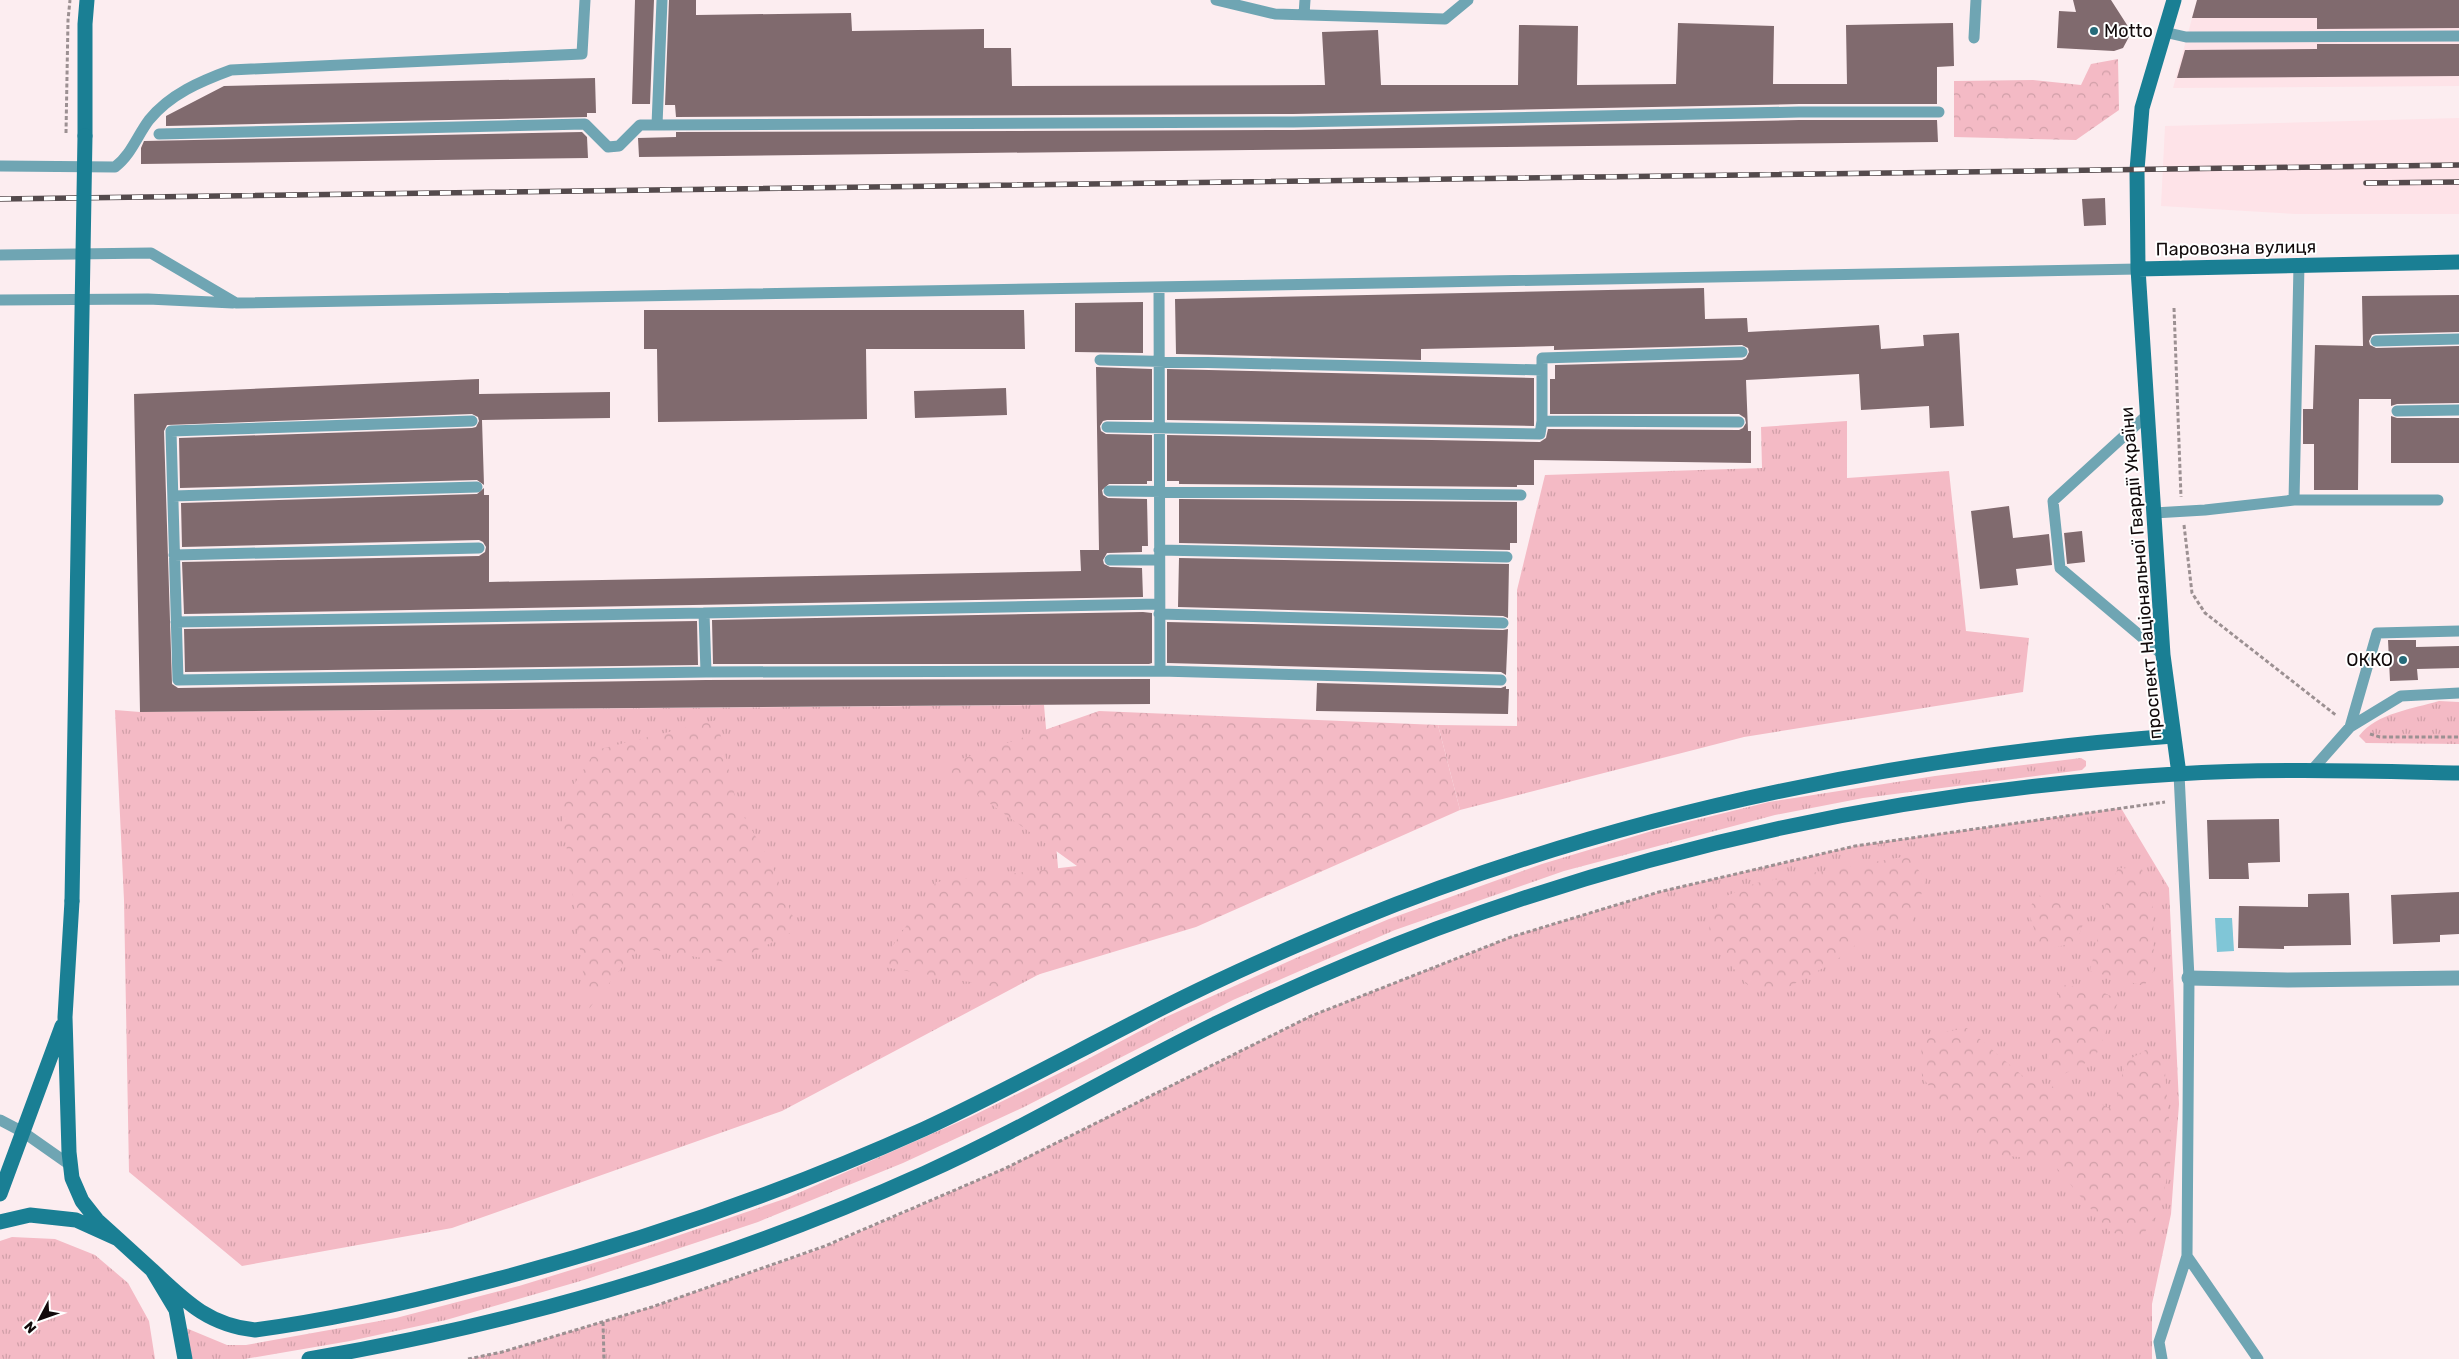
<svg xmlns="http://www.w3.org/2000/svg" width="2459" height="1359" viewBox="0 0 2459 1359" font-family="Rubik,sans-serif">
<defs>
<pattern id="grass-tufts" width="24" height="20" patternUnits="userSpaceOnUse" patternTransform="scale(1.25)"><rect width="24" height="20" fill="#f4bac5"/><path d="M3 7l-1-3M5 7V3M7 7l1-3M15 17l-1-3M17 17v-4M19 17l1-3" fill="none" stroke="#d09fa8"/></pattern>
<pattern id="forest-crowns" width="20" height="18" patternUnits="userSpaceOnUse" patternTransform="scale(1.25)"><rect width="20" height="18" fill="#f4bac5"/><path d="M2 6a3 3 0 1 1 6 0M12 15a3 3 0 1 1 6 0" fill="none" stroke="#d09fa8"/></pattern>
</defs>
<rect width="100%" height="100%" fill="#fcedf0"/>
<path fill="#fee3e8" d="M2197,0h262v86l-286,2z
M2459,118v96h-164l-134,-8 4,-80z"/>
<path fill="url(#grass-tufts)" d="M1847,421v57l102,-7 17,160 63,7 -6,54 -279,45 -284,73 -22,-85 79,1v-136l28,-115 217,-7 -1,-41z
M2439,701l20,1v42l-93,-1 -7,-7c17,-23 54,-27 80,-35z
M1044,705l22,255 -284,151 -330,117 -210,38 -113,-94 -5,-272 -9,-190 25,2z
M2081,758l5,3v5l-4,4 -219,28 -88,17 -211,56 -169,59 -93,40 -69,30 -209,107 -121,56 -145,59 -174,58 -138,40 -96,21 -105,18h-54l-5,-31 41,17h19l150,-27 123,-32 117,-36 151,-52 183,-81 116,-57 80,-43 130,-59 93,-39 153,-55 113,-34 114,-28 166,-26z
M2121,808l48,80 10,216 -8,110 -19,90v55h-1684l34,-7 150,-45 173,-60 181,-79 305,-152 200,-79 148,-45 196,-46z
M12,1237l43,2 40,16 33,28 21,38 6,38h-155v-118z"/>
<path fill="url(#forest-crowns)" d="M2118,59l1,51 -43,30 -122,-3v-56l79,-1 48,5 10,-21z
M1099,711l339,14 22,85 -264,117 -199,60 -118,-21 57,-84 141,-16 -138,-99z
M717,720l20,85 33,56 28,68 -66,34 -94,-16 -50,63 -27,-205 35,-55z
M1908,856l18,24 -14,42 -45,14 -33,26 -49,27 -33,1 -42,-49 -1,-20 13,-23 34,-15z
M2118,868l24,1 11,40 1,61 -10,16 -54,-15 20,-83z
M2038,895l26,10 20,16 -7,21 -36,9 -13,-41z
M2062,985l34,4 23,11 -24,58 -35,18 -13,-8 6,-65z
M1967,1028l58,50 51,16 36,15 7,-17 6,-30 24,-14 15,13 8,93 -12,56 -18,26 -31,-3 -61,-73 -53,-5 -33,-25 -42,-53 -1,-41z"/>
<path fill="#80c6d7" d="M2215,918h17l2,33 -17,1z"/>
<path fill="#806a6e" d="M635,0h19l-4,104h-18z
M669,0h27v15l155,-2 1,18 132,-2v19h27l1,38 313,-1 -3,-53 56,-2 3,55h137l1,-60 59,1 -1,59 99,-1 2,-61 96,3 -1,58h74l-1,-59 107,-2 1,43 -17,1v37h-138l-506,10 -617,3 -1,-12h-10z
M2073,0h38l18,28 1,7 -7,13 -9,3 -57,-3 2,-37 17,1z
M2197,0h262v28l-142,1v-11h-125z
M2317,44h142v32l-282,2 8,-28 132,-1z
M595,78l1,35h-9v4l-421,9v-10l58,-30z
M1799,120h138l1,22 -1299,15 -1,-19 38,-1v-5l617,-2z
M582,132l5,5 1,21 -447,6v-16l3,-7z
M2105,198l1,27 -22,1 -2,-27z
M1704,288l1,31 42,-1 1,14 131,-7 2,24 43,-3 -1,-11 36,-2 5,93 -34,2 -1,-22 -68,4 -2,-36 -113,6 2,51h3v32l-217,-3v25h-17v2l-338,-3v-3h-12v-46l373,7 6,-4 2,-9 191,1 4,-2 3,-5 -1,-5 -6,-4h-189v-35h5v-14l187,-5 4,-2 3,-6 -1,-4 -6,-3 -188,5v-4l-133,3v11l-245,-6 -1,-55z
M2459,295v37l-83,2 -4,1 -3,6 1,4 6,3 83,-2v57l-62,1 -6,2v-7h-32l-1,91h-44v-46h-11v-35h10l2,-64 48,1 -1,-50z
M1143,302v51l-68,-1v-49z
M644,310h380l1,39h-159l1,70 -209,3 -1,-73h-13z
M1096,367l56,2v51h-45l-4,1 -3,5 1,5 5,3 46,1v46h-5v3h-38l-7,6 1,5 5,3 39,1 1,47h-6v6l-35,1 -4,7 1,4 6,3 32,1 1,29 -959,17 -2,-52 297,-6 6,-4 1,-5 -3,-5 -4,-2 -297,7 -1,-44 296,-9 7,-6v7h5v87l592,-11 -1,-21h19z
M1167,369l367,9v48l-367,-6z
M479,379v15l131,-2v26l-128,2 2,65 -7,-5 -297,8 -1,-50 293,-10 4,-1 3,-6 -1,-4 -6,-3 -305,11 -3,6 8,253 6,4 528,-8 444,-1v25l-1010,8 -6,-318z
M1006,388l1,27 -92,3 -1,-27z
M2391,416l6,2h62v45h-68z
M1179,499l338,3v41h-7v7l-331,-7z
M2009,506l4,32 36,-4 3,31 -36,4 2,16 -38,4 -9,-78z
M2082,531l3,31 -18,2 -3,-31z
M1179,558l330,6 -1,54 -5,-2 -325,-9z
M1143,612l9,1v50l-3,1h-436l-1,-44z
M697,621l1,44 -513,7 -1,-43z
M1167,622l336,8 5,-1 -2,46 -5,-3 -334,-9z
M2388,640h28v7l43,-1v22l-42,1 1,11 -28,1z
M1317,683l184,5 5,-2v3h3l-1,25 -192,-3z
M2279,819l1,43 -32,1 1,16h-40l-2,-59z
M2459,892v42l-19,1v7l-47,2 -2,-49z
M2349,893l2,52 -67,1v3l-46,-1 1,-42 69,1v-13z"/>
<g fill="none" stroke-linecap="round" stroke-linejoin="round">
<path stroke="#9c9092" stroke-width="3" stroke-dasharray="4 2.5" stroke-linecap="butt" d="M2174,308l7,189
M2184,525l8,68 13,20 132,103
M2370,734l10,3h79
M603,1322l1,37
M468,1359l34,-7 150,-45 173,-61 181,-78 305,-152 200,-79 148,-45 196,-46 310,-44"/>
<path stroke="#6fa5b3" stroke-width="11" d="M662,0l-5,125 636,-3 506,-10h140
M1216,0l59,14 170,5 23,-19
M1304,15l1,-15
M2164,32l22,5 273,-1
M1974,38l2,-38
M159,134l426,-10 23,23 11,-1 21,-21h17
M0,166l115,1c16,-12 22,-31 34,-47 21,-26 52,-39 82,-50l351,-16 3,-54
M0,255l151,-2 85,50c634,-9 1268,-23 1902,-34
M1159,288l1,383 -454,1 -2,-59 455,-9
M0,300l148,-1 85,4
M2376,341l83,-2
M1100,360l442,10
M2397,411l62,-1
M2146,416l-93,85 7,67 103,87
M472,421l-301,10 7,249 528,-8
M1542,421v-63l200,-6
M1107,427l433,7 2,-13 197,1
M1109,491l412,4
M173,496l304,-9
M2294,500h144
M2154,513l51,-3 89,-10 5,-235
M1159,550l348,7
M174,555l305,-7
M1110,560h49
M1159,614l344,9
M176,622l528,-9
M1160,671l341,9
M2350,727l27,-94 82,-2
M2312,770l38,-43 51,-31 58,-3
M0,1120l23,12 47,33
M2187,1256l71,103
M2162,1359l-3,-17 28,-86 2,-278 -10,-204"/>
<path stroke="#6fa5b3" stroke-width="15" d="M2189,978l99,2 171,-2"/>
<path stroke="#1a7f94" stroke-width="15" d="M2174,0l-32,108 -5,62 1,99 321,-7
M85,136v-112l2,-24
M2138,269l25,386 16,119
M72,901l-7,116 4,135 3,26 10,23 15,19 21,19
M0,1194l62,-168
M0,1222l30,-7 46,5 42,19 34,31 24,40 9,49
M152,1270c33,31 56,55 103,60 74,-10 147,-26 219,-45 154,-39 306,-91 450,-156 71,-33 139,-70 209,-106 72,-38 146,-71 221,-102 262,-107 538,-164 819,-185
M309,1359c211,-36 421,-98 616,-186 100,-45 194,-102 292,-150 71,-34 145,-66 219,-94 237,-88 488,-140 740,-155 94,-6 189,-3 283,-1"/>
<defs>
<path id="rail" d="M2366,183l93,-1
M0,199l2459,-34"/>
</defs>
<use href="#rail" stroke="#544a4c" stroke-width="5.5"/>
<use href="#rail" stroke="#fff" stroke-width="4" stroke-dasharray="11" stroke-linecap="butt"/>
<path stroke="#9c9092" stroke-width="3" stroke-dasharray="4 2.5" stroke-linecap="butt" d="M66,133l2,-113 2,-20"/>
<path stroke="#1a7f94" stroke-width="15" d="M72,901l13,-765"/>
</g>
<g fill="#256b7a" stroke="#fff" stroke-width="2">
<circle cx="2094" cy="31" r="5"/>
<circle cx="2403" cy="660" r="5"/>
</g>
<g text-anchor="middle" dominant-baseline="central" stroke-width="4" stroke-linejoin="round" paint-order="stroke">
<g font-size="18" fill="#110a0b" stroke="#fff" text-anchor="start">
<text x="2104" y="31">Motto</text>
<text x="2393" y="660" text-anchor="end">ОККО</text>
</g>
<g font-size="18" fill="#110a0b" stroke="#fff">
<text transform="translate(2236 248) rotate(-1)">Паровозна вулиця</text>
<text transform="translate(2141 573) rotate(-95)">проспект Національної Гвардії України</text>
</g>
</g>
<g transform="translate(40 1319) rotate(229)" stroke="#ffffff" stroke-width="4" paint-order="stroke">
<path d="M0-4L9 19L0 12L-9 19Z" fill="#110a0b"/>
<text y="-8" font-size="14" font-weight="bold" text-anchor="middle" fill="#110a0b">N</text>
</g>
</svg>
